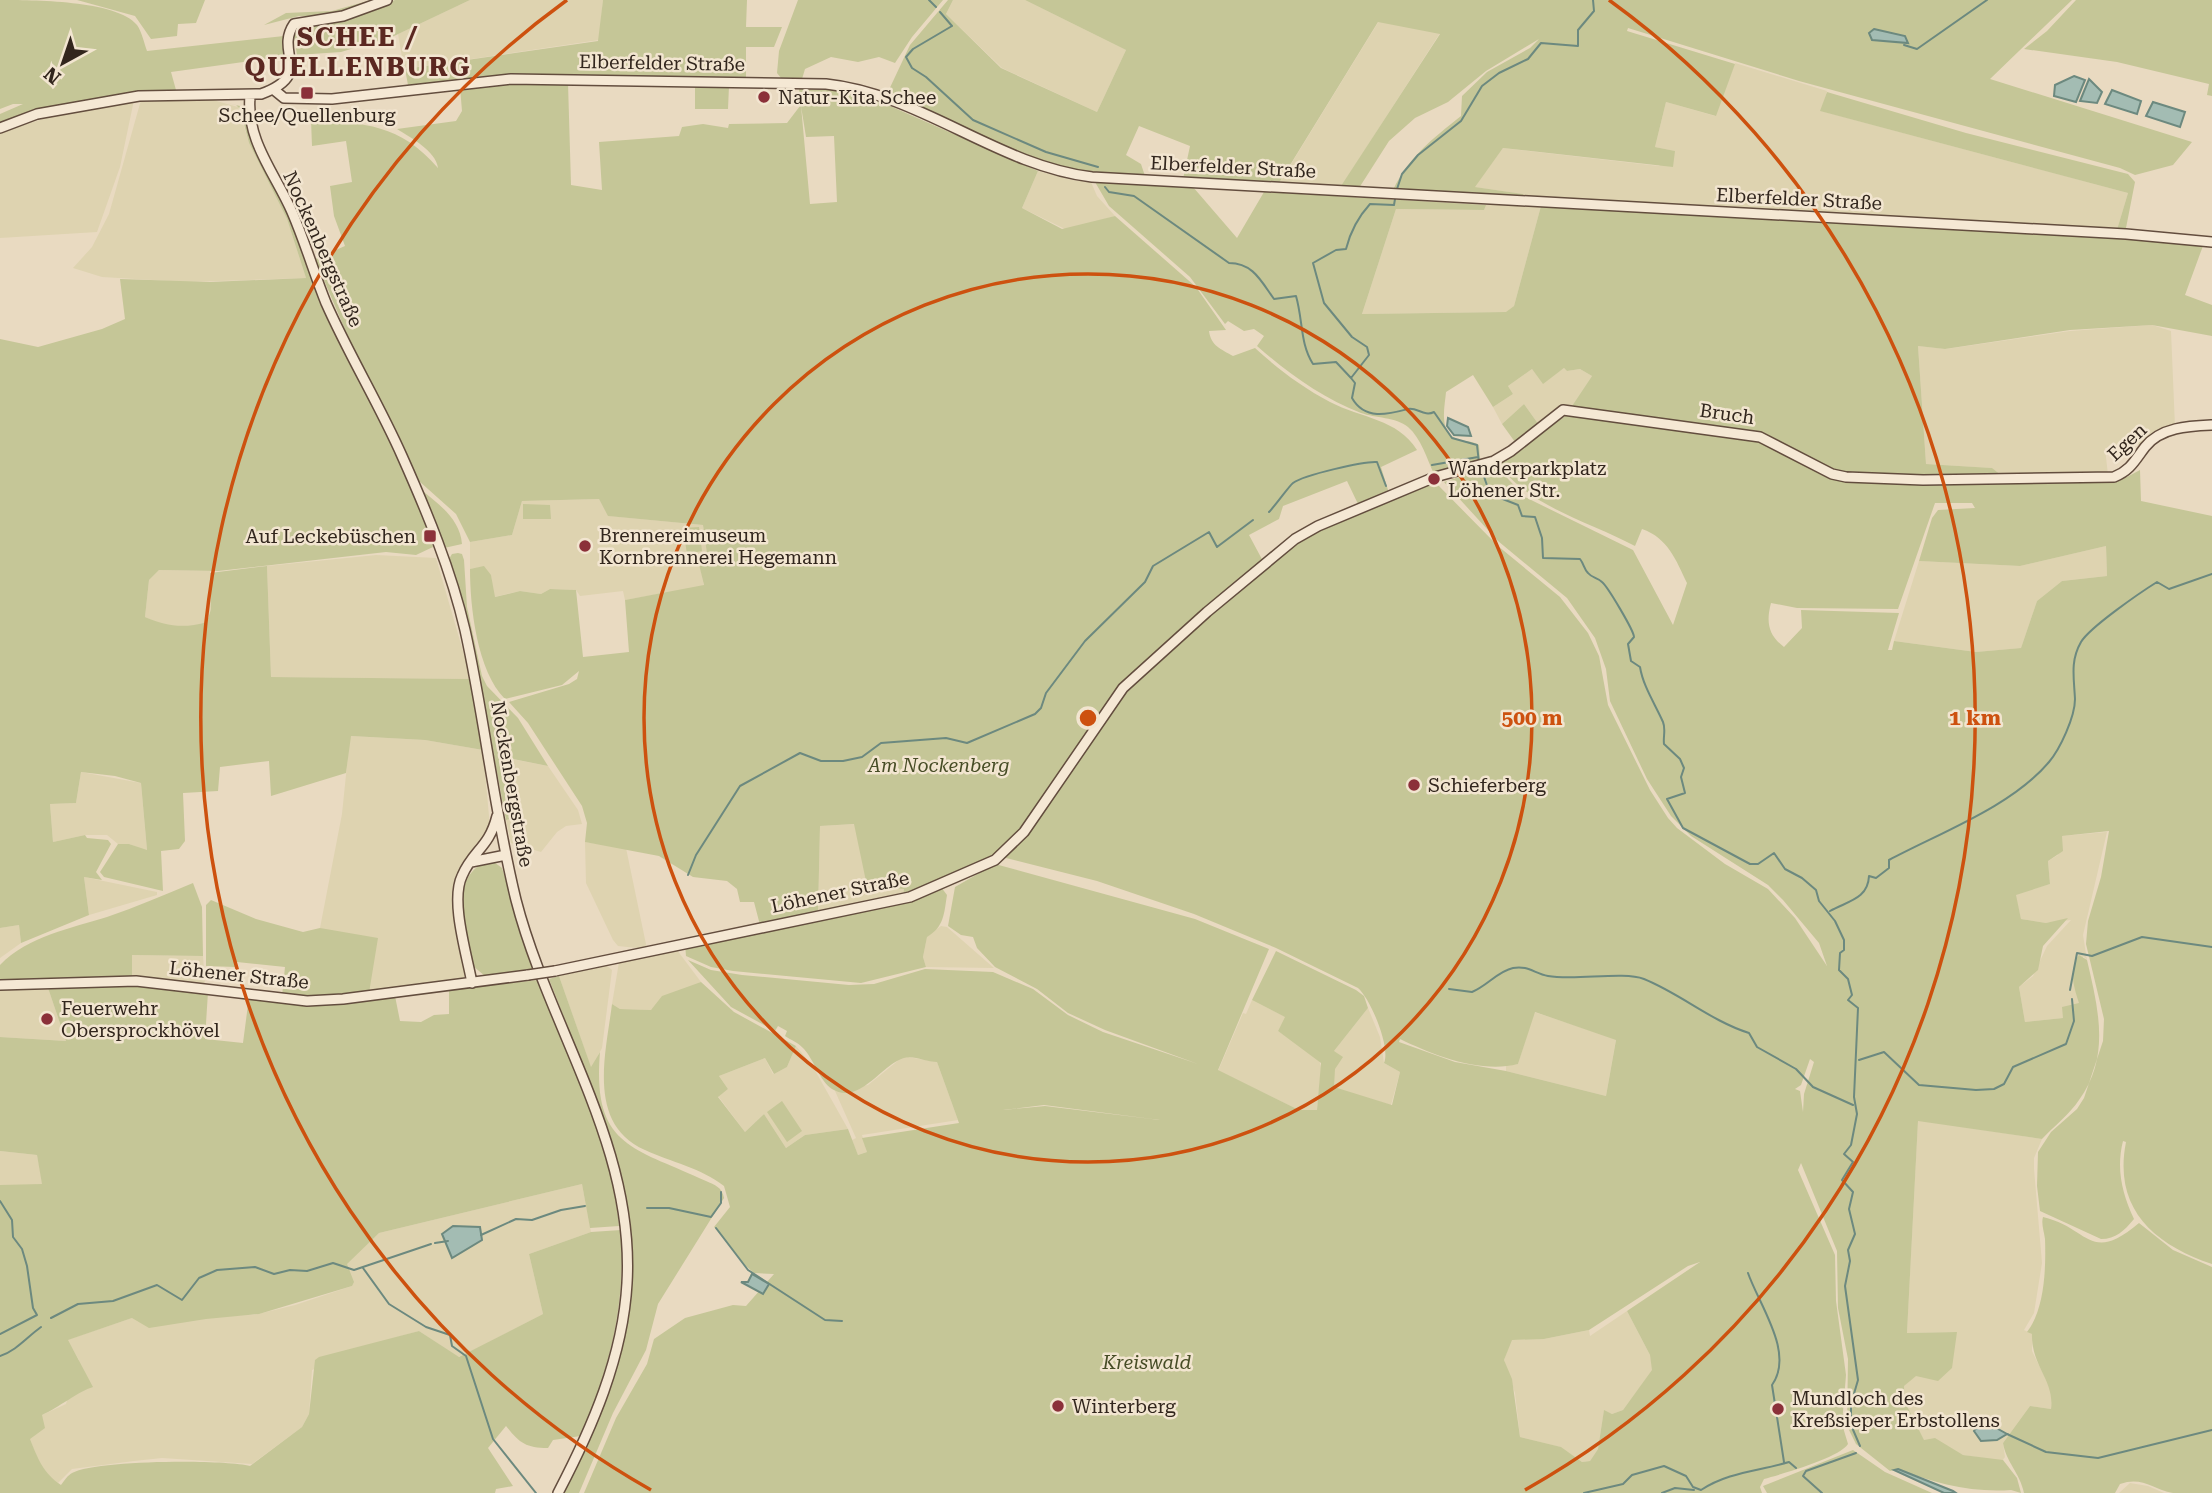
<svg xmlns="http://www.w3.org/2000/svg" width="2212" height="1493" viewBox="0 0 2212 1493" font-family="'Roboto Serif',serif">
<rect width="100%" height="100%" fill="#e9dac1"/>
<path fill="#ded3b0" d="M470,0h133l-4,40 -195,29 -6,-35z
M953,0h72l101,50 -29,62 -95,-44 -56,-54z
M1379,21l61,12 -99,154 -61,-5z
M1735,63l92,28 -6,20 307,82 -12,40 -592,-35 -1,-4 -49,-7 29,-39 156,18 15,-15 -19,-4 11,-45 49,14z
M156,98l57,2 25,7 11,36 38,76 19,59 -119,4 -85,-5 -29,-9 19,-21 17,-33 32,-114z
M134,100l-14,67 -23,65 -97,6v-106l70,-21z
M1038,171l34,9 19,2 6,14 18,20 -48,14 -45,-22z
M1485,205l56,1 -27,100 -7,6 -145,2 34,-105 88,1z
M2152,325l19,6 4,96 -30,17 -40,4 3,27h-106l-11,-7 -65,-4 -8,-118 28,3 124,-18z
M1564,368l3,3 13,-2 12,7 -20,30 -10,1 -23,18 -15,-21 -22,20 -9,-17 20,-13 -5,-8 24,-17 11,14z
M599,499l10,17 94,9 4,29 -9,2 6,30 -79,14 -2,-9 -43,5 -4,-6 -26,-1 -9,5 -21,-3 -26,6 -3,-21 -7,-9 -14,2v-27l42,-7 10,-34z
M2106,546l1,30 -45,5 -25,20 -16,47 -45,4 -82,-11 25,-80 101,5z
M376,555l60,3 35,121 -200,-2 -4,-111z
M159,570l51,1 1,38 -4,13 -14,4h-28l-20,-9 4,-37z
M350,736l75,4 58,10 7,77 -6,14 -24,26 -6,14 -1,15 12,73 -1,8 -7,3 -88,13 -49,-65 22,-114z
M502,757l46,9 30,44 4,14 -16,2 -9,6 -16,20 -30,-9 -5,-23 4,-1v-11z
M81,772l60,11 6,68 -18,-7h-11l-11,-9h-22l-32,7 -3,-38 26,-1z
M914,821l-11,76 -85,16 2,-87z
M2107,832l-24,103 4,25 -4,-4 -3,47 -17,15 -38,4 -6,-35 14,-11 14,-30 24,-26 -25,3 -25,-4 -6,-25 35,-10 -2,-23 10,-6 4,-19z
M585,842l41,6 21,101 -29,-3 -5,-6 -27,-57z
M84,877l73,15v3l-68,20z
M19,925l2,18 -21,15v-30z
M941,926l6,1 47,41 -68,-1 -3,-10 4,-21z
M674,946l27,36 -50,28 -31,-1 -8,-5 7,-42z
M131,955l72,1 2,30 -73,-7z
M606,965l6,5 -10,78 -11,20 -32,-92z
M48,988l18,53 -66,-4v-47z
M1252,1000l34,17 -8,14 41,28 2,9 -4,42h-18l-81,-39 25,-58 3,1z
M1368,1008l12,29 4,26 16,9 -9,33 -57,-17v-37z
M1534,1012l82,27 -10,57 -100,-25v-5l12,-2z
M796,1046l16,19 36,64 -43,6 -19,13 -22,-34 -19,18 -27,-36 10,-7 -9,-13 46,-18 8,16 14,-7z
M908,1057l29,5 21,58 -96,15 5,17 -9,3 -6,-15 4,-2 -21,-47 33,-6 32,-26z
M1918,1120l124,19 -8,19v11l8,94 -8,50 -10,17 8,4v17l21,43 -2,15 -21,-3 -27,37 2,14 -3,4 -39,-6 -39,-14 -19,-39 -1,-16 52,-54 -49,1z
M0,1151l37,4 6,30h-43z
M582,1184l9,48 -62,22 14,60 -65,34 -20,9 -39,-26 -32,9 -75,30 -3,44 -7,13 -50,37 -90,-6 -28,3 -62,8 -14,14 -15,-10 -14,-36 13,-22 24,-11 13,-44 -12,-20 65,-22 122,-3 41,-10 57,-19 -11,-21 38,-32z
M1627,1311l23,44 3,15 -30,40 -11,4 -8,-3 -6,38 -8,12 -8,1 -22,-15 -40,-10 -5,-44 -11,-33 7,-20 33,-1 45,-9 1,6z
M2130,1483l18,3 16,7h-45z"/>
<path fill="#c5c697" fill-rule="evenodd" d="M0,0c31,0 117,0 137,25 5,7 7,18 10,26l137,-15 3,20 -116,16 5,18c-60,3 -119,14 -176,34v-10l23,-10h-10l-13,5z
M77,0h128l-9,23 -18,1 -1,12 -26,3 -16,-23z
M371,0h8l-57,16h-23l-35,9 22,-12 46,-2z
M395,0h75l-76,36 -53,16 -44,3 -3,-20 5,-7 49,-10z
M603,0h144l-1,27h36l-8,20h-28v30l-211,-2 -127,10 -3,-16 193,-28z
M798,0h145l-31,37 -17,26 -16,-6 -21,5 -27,-5 -26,12 -3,10 -21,-1 -4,-5 2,-22z
M948,0h5l-7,14 55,54 96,44 29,-62 -101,-50h1047l-82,79 202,63 -19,23 -38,10 -15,-7 -321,-87 -171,-53 -1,3 108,33 -19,52 -50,-14 -11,45 20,4 -2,16 -170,-19 -28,39 48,7 1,4 -131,-8c16,-33 39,-51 68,-74l1,-20 25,-24 43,-24 9,-9 -53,32 -38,31 -33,16 -26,23 -30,47 -18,-2 99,-152 -62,-12 -99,161 -96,-4 7,-33 -51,-20 -13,29 15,9 4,12 -74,-5 -23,-6 -161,-71 23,-49z
M2076,0h136v96l-5,-1 2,-11 -92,-22 -93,-13 23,-18z
M521,82l47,1 3,102 31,5 -3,-48 80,-6 3,-9 21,-3 25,4 1,-4 58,-1 13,-17 -1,-17 36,1 39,9 164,72 -16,37 40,21 53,-13 81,71 30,43 -17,1c2,15 12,18 24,25l22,-8c23,21 47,39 75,54 31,16 68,17 87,48l-36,17 8,26 -31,11 -11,-23 -64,25 -4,13 -30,16 15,28 -65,52 -107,110 -67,102 -31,31 -91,39 1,-8 -37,-3 -13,-62 -34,2 -2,87 -58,12 -6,-23h-14l-3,-13 -10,-8 -34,-4 -34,-21 -74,-14 2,-19 -5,-17 -54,-83 -19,-21 60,-18 8,-5 2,-8 -17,14 -57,14c-28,-28 -35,-92 -35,-130l14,-3 7,9 4,22 25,-6 21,3 9,-5 26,1 7,67 46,-5 -4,-52 79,-15 -7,-29 10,-2 -4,-29 -95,-9 -9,-17 -77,2 -10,34 -42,7 -14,-28 -37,-33 -21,-47 -43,-81 -40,-94 30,-13 -11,-30 -4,-30 22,-4 -6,-41 -34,5 -1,-26c54,3 89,4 127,48 -2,-17 -27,-30 -41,-39l59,-8 6,-10 -2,-24zM801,106l5,31 28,-1 3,66 -27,2z
M695,86h34l-1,23h-33z
M1827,92l139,41 162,41 7,8 -10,51h-9l12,-40 -308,-82z
M218,101l22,5 14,44 28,51 53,130 52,104 34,77 12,35 -17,8 -30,-3 -168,19 -59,-1 -10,10 -4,37c21,9 38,12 62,5l4,-13 -1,-36 57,-7 4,111 200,2 12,71 -58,-10 -74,-4 -5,37 -75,23 -2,-35 -49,6 -2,24 -35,2 2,48 -6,8 -18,2 2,40 -59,-14 -4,-5 18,-28h11l18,6 -6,-67 -26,-7 -34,-4 -5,31 -26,1 3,38 32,-7 2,3 21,2 3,4 -15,28 6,8 -18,-3 5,38 -68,28 -2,-18 -19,3v-589l38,8 64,-18 23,-10 -5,-40 90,3 96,-4 -19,-59 -38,-76 -9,-34 -4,-4z
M1095,182l98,5 44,51 27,-46 222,13 -2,5 -88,-1 -34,105 144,-2 8,-6 27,-100 663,37 -19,52 27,10v31l-60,-11 -82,5 -125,19 -27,-3 8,118 66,4 9,7 -98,2 -67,-4 -71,-36 -193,-31 20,-30 -12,-7 -13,2 -3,-3 -21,16 -11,-15 -24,17 5,8 -20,13 -20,-32 -27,17c-1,14 -8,40 11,47 8,3 14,1 22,6l1,15 -46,14c-7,-15 -13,-36 -26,-47 -12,-10 -33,-9 -47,-14 -39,-15 -73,-40 -104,-67l7,-10 -10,-7 -10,2 -16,-10 -3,3 -35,-47 -81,-71z
M1524,404l15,21 -24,17 -13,-18z
M1568,414l196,27 66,35 278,3 19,-2 13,-7 1,31 71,15v748c-59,-20 -99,-56 -86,-122l-3,-1c-7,28 -1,52 11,78 -10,12 -18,20 -33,20l-61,-28 -3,-25 1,-34 13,-20 26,-23 7,-11 19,-57 1,-22 -18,-75 2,-23 13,-44 8,-46 -47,5 1,15 -15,10 2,23 -34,11 5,24 25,4 22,-5 -25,28 -5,24 -19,17 6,35 38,-4 -1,-11 17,-4c-5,-16 -11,-33 0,-48l8,5c11,48 24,96 -8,140 -10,15 -25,26 -37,39l-124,-18 -11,212 50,-1 -5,36 -14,13 -22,-5 -12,10 1,16 19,38 11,-2 28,17 40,5 14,18 4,15 -10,-3c-39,3 -77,-7 -113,-21l-8,2 -34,-27 -9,-18 1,-67 -10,-51 -1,-57 -36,-88 -3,7 37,85 1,46 10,74 -4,49 6,20c-9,14 -66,30 -84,35l-4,8 2,6h-1178l32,-75 31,-54 7,-25 31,-21 48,-13 13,1 28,-32 -20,-1 -8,-7 -32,-39 16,-20 -6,-21c-23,-18 -53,-24 -79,-36 -59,-26 -39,-97 -33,-146l8,5 31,1 11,-14 39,-14 33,30 62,34 -9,21 -13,7 -9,-16 -46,18 9,13 -10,8 27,35 19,-18 22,34 19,-13 43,-6 10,26 9,-3 -5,-14 97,-15 -22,-61c-11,0 -23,-7 -33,-4 -22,6 -45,48 -72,31 -13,-9 -18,-29 -28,-40 -5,-6 -13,-9 -19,-13l2,-5 -9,-5 -3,5 -44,-24 -43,-47 23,10 31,5 107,10 25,-1 51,-15 68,3 40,17 35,26 35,17 95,32 -93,-34 -37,-17 -31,-24 -42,-22 -18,-19 -4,-11 -12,-2 -13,-9 7,-39 40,-23 200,55 74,30 -51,121 81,40h18l4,-47 -43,-32 7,-14 -33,-17 24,-49 80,39 8,6 4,12 -34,43 9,6 -8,12 -1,18 58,18 8,-33 -16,-9c7,-16 -14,-65 -26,-75l-82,-40 -82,-34 -97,-33 -95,-24 123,-169 171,-147 138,-60 64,65 62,51 28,36 11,23 9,49 42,85 18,28 9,10 48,36 43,25 27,29 32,48 -8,-23 -36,-43 -15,-15 -77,-49 -20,-20 -24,-37 -37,-78 -4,-32 -11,-31 -28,-40 -69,-57 -54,-59 51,-17 30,32 108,53 40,75 14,-42c-11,-23 -19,-45 -45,-54l-7,17c-45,-24 -108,-40 -136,-82zM1935,503h37l3,5 -37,2 -6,8 -13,43 101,5 86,-20 1,30 -45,5 -25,20 -16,47 -45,4 -82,-11 -2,9h-4l11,-37 -98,-3 1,18 -18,19c-16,-12 -18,-25 -13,-44l26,5 101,1zM1535,1012l81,28 -10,56 -100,-25 -51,-9 -56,-20 1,-3c33,16 81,35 118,25zM1810,1059l4,3 -10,32 -1,18 -3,-21 -5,-2 6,-4zM1044,1105l116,15 -115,-14 -42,4zM1700,1262l-73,49 23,44 2,15 -29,40 -11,4 -8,-4 -6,39 -8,12 -8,1 -21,-15 -41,-10 -8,-58 -8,-19 8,-20 32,-1 45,-9 99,-64z
M420,489c19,15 40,30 42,55l-18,4z
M523,504l27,1 1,14h-28z
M699,527l3,24 -15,3 -4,-26z
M458,553l4,1 2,6 3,47 15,69 5,10 31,32 30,48 -45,-9 7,62 -4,1 -27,-143 -30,-118 3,-5z
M485,862h9l8,6 31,101 -48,7 -12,-10c-6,-35 -27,-84 12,-104z
M193,883l9,24 1,49 -71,-1v24l-132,4v-18c28,-29 72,-37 107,-48 29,-10 57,-22 86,-34z
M941,887l6,8c-3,19 -3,32 -20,42l-4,20 3,10 -65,16 -128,-12 -22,-4 -25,-11 -1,-12z
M211,900l45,19 47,13 17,-4 58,10 -9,55 -62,5 -25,-2 3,-29 -48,-5 -1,5 -30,-1v-61z
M559,976l32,91 9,-15c-8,95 33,95 106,129 9,4 16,6 18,17l-66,106 -12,46 -33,63 -34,80h-17c112,-211 68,-307 -13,-514z
M538,980c32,79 73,160 81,246l-29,2 -8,-44 -203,49 -32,31 7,18 -2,4 -93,28 -53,5 -57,9 -17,-10 -64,22 25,47c-14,4 -35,21 -51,28l3,13 -15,11c8,20 13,34 31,46 3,-4 7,-10 11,-12 23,-13 151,-14 178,-7l52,-39 7,-13 6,-54 4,-3 100,-26 40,26 84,-43 -14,-60 62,-22 30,-2c5,73 -11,139 -40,206l-28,4 -5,8c-23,0 -29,-6 -42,-22l-18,22 25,38 -17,3 -1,4h-495v-308l42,-1 -5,-29 -37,-4v-114l66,4 -18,-53 85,-4 75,8 -3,47 38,4 6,-46 96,6 50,-7 5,25 21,1 13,-7 15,-1v-24z
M782,1101l20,30 -15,11 -20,-30z
M2043,1217c47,11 46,48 96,6l34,27 39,17v226c-12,0 -28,0 -39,0 -21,-4 -31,-17 -53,-9l-5,9h-91c-4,-20 -18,-31 -21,-50l27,-37 21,3c4,-28 -20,-43 -19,-75l-5,-2c18,-23 19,-65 18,-93 -1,-8 -4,-15 -2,-22z
M1853,1450l32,22 47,21h-165l-4,-7z"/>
<path fill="#a3bcb3" stroke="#6c897f" stroke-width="2" d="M1874,29l31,7 3,7 -36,-3 -3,-7z
M2074,76l11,4 -9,22 -22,-6 1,-11z
M2089,79l13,13 -5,11 -17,-2z
M2112,90l29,11 -4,13 -32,-10z
M2153,102l32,10 -5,15 -34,-11z
M1448,418l20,9 3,9 -17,-1 -7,-9z
M453,1226l27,1 2,13 -30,18 -10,-24z
M752,1274l17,10 -6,10 -22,-12h7z
M1982,1420l25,14 -10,6 -16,1 -7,-10z
M1898,1469l55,22 3,2h-12l-50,-23z"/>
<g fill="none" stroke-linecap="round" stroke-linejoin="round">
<path stroke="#6c897f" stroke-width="2" d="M929,0l7,7
M940,12l12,14 -39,23 -7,8 6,11 14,9 47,43 73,32 52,15
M1904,45l13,4 70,-49
M1105,187l4,5 25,4 95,67c24,0 32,18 45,36l22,-3c7,24 4,48 17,68l23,-2 15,16
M1397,189l5,-15 16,-19 43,-34 21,-35 17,-13 29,-14 13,-16 37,3v-16l16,-19 -1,-11
M1395,199l-1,6 -24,-1c-11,12 -20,29 -24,45l-10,1 -23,13 11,40 28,34 15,10 2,8 -18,23 4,5 -3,15c13,23 37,16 56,11 9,-2 16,8 26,3l18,26 25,7 2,18
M1432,465l46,-8
M1481,468l9,26 28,11 4,11 13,1 7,21 1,20 37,1c4,5 4,10 8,14 4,5 10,5 14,9 6,5 32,49 32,55l-6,7 3,17 9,6c3,19 15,37 23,55 3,7 0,15 1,22l16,15 4,9 -3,9 4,16 -18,6 16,29 67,36h8l16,-11 11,16 17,9 14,12 3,11 16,20 9,19v10l-4,3 -1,17 9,9 4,16 -4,5 10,8 -4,89 3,17 -6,31 -7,9 9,8 -11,18 11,12 -4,17 6,25 -7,16 2,11 -5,25 13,94 -7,24v21l9,21
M1269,512c7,-7 20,-26 24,-29 11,-8 71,-22 84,-21l9,24
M688,875l8,-20 44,-69 60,-33 21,8h22l19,-4 19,-14 65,-5 21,5 68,-29 6,-6 5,-15 39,-52 60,-59 8,-16 56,-34 8,15 36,-27
M1830,911c18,-10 38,-12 39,-35l7,2 13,-10v-8c50,-27 122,-53 160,-98 11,-13 26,-45 26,-63 -1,-21 -5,-38 6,-57 9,-15 60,-50 76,-60l12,7 43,-15
M1449,989l23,3c15,-6 26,-21 41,-24 15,-3 22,6 35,8 27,5 75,-5 96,3 37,15 67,42 105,54l8,14 39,22 17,18 40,18
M2070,990l7,-37 15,3 50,-19 70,10
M1859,1060l25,-8 35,33 57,5 18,-1 10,-5 9,-17 53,-23 8,-23 -2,-22
M0,1201l12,19 1,17 9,12 5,17 6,42 4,7 -37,19
M647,1208h22l42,9 10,-14v-11
M716,1228l32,42 77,50 17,1
M481,1235l35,-16 16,1 29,-10 24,-4
M435,1243l13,-2
M363,1268l26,36 37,23 24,8 2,11 14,10 27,83 43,54
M1748,1273c11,32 47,80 24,112l12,77
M51,1318l27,-14 35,-3 44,-16 25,15 17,-22 18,-8 38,-3 19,7 16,-4 17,1 26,-8 21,7 77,-26
M0,1356c16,-5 27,-19 41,-29
M2007,1434l39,18 52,6 114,-28
M1584,1493l39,-9 9,-9 32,-9 22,10 7,11 8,3c27,-18 58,-19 88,-28l7,6
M1662,1493l13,-5 19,2
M1822,1493l-19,-17 3,-5 50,-18"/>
<defs>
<path id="secondary" d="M273,89l11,9 48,1 179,-20 315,5c95,10 172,82 266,93l1034,57 86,8
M250,96c-4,45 25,77 42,116 13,30 22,61 34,91 23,52 53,101 76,153 25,56 49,114 63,174 20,90 29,181 51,270 33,128 119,245 111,383 -4,74 -35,145 -69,210
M0,128l37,-14 102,-18 122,-2c54,-20 13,-41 33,-70l49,-8 44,-16
M471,862l35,-7
M555,971l355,-74 85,-37 29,-28 99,-144 84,-76 88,-73 23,-13 117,-49 59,-16 17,-10 52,-41 197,27 72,37 14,3 77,3 191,-3c17,-7 21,-17 31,-30 16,-20 44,-21 67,-22
M472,983c-5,-28 -22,-82 -10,-107 11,-26 27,-28 35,-60
M0,985l136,-4 171,20 36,-2 185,-24"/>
</defs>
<use href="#secondary" stroke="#634d3e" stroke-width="12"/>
<use href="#secondary" stroke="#f5e8d4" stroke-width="9"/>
<defs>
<path id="secondary-bridge" d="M528,975l27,-4"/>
</defs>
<use href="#secondary-bridge" stroke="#634d3e" stroke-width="12" stroke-linecap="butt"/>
<use href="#secondary-bridge" stroke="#f5e8d4" stroke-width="9"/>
</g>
<g fill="none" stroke="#cd510f" stroke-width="3.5">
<circle cx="1088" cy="718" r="444"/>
<path d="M651 1490A887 887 0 0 1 567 0M1609 0A887 887 0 0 1 1525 1490"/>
</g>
<g fill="#8b3039" stroke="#f2e5d0" stroke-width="2.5">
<rect x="300" y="86" width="14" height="14" rx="3.5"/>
<circle cx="764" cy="97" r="7"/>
<circle cx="1434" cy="479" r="7"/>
<rect x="423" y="529" width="14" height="14" rx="3.5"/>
<circle cx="585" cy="546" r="7"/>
<circle cx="1414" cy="785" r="7"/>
<circle cx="47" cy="1019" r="7"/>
<circle cx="1058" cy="1406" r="7"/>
<circle cx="1778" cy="1409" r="7"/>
</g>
<g text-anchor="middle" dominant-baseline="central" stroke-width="5" stroke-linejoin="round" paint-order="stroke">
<g font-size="19" fill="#32261d" stroke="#f2e5d0">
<text transform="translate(662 63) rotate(1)">Elberfelder Straße</text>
<text transform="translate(1233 167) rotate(3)">Elberfelder Straße</text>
<text transform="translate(1799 199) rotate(3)">Elberfelder Straße</text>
<text transform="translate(323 249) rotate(66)">Nockenbergstraße</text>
<text transform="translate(1727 414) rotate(8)">Bruch</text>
<text transform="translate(2127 442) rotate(-43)">Egen</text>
<text transform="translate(512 784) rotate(80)">Nockenbergstraße</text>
<text transform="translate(840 892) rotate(-12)">Löhener Straße</text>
<text transform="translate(239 975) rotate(6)">Löhener Straße</text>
</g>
<g font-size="19" fill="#32261d" stroke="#f2e5d0" text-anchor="start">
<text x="778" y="97">Natur-Kita Schee</text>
<text x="307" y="115" text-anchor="middle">Schee/Quellenburg</text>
<text x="1448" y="468">Wanderparkplatz<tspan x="1448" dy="22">Löhener Str.</tspan></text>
<text x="599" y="535">Brennereimuseum<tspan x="599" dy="22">Kornbrennerei Hegemann</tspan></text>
<text x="416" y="536" text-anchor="end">Auf Leckebüschen</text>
<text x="1428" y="785">Schieferberg</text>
<text x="61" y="1008">Feuerwehr<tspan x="61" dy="22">Obersprockhövel</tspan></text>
<text x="1792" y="1398">Mundloch des<tspan x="1792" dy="22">Kreßsieper Erbstollens</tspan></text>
<text x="1072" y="1406">Winterberg</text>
</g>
<g font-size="19" font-style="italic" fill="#474d26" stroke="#f2e5d0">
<text x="939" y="765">Am Nockenberg</text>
<text x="1147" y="1362">Kreiswald</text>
</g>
<g font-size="26" font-weight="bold" letter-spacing="2" fill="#5b2821" stroke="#f2e5d0">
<text x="358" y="37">SCHEE /<tspan x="358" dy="30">QUELLENBURG</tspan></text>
</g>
</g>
<circle cx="1088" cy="718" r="10" fill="#cd510f" stroke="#f2e5d0" stroke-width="3.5"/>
<g font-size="21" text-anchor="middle" font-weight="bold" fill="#cd510f" stroke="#f2e5d0" stroke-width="5" stroke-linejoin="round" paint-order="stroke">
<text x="1532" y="725">500 m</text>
<text x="1975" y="725">1 km</text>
</g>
<g transform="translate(63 63) rotate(220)" stroke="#f2e5d0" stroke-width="5" paint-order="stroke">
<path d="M0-5L12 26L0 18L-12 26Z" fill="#32261d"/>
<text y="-10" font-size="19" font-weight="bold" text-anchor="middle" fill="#32261d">N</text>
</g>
</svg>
